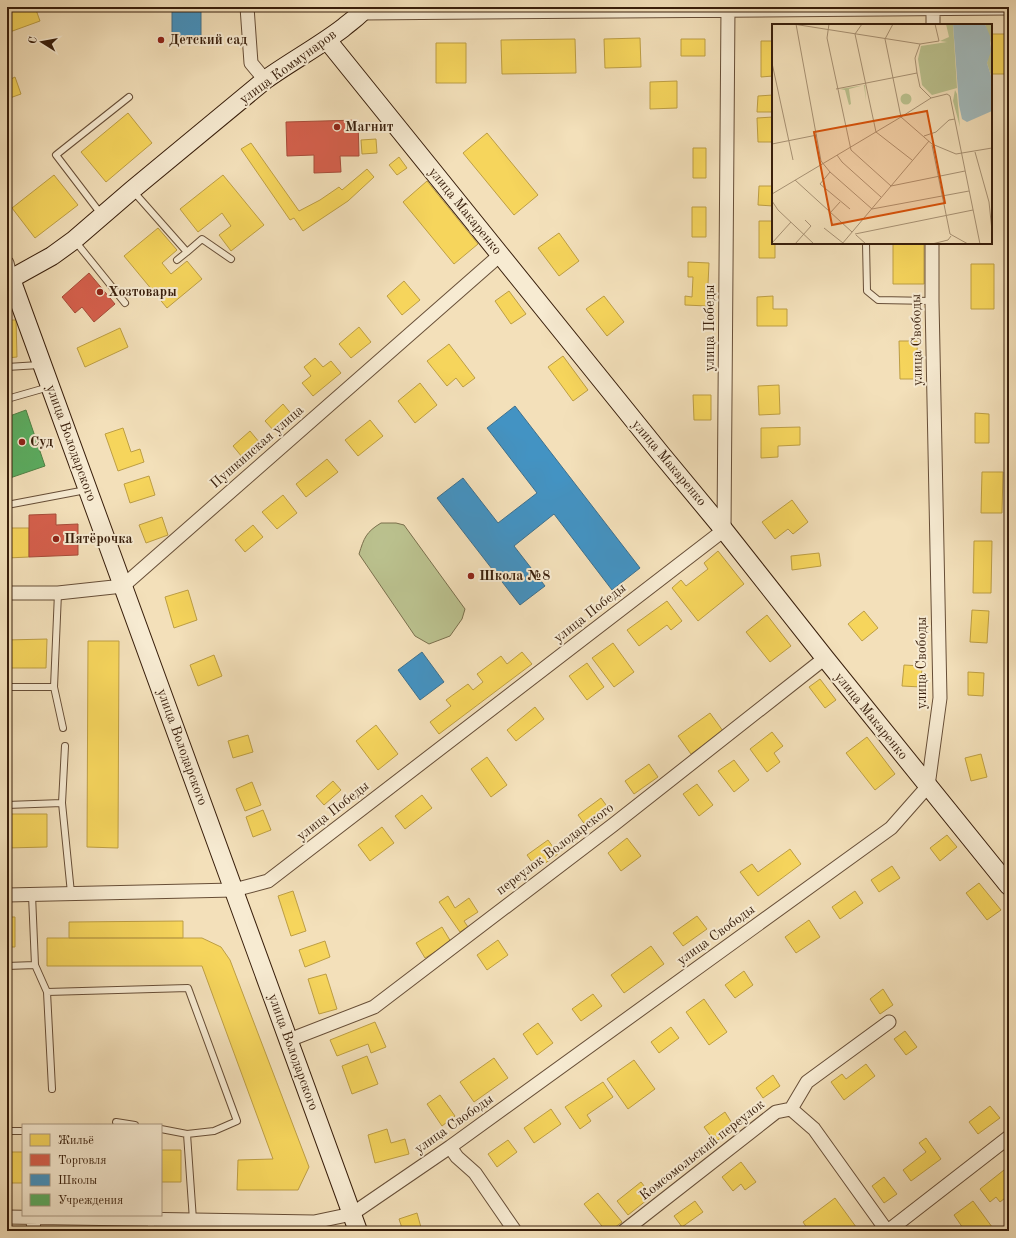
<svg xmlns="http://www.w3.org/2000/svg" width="1016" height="1238" viewBox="0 0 1016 1238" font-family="'Old Standard TT',serif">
<rect width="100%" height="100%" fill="#f3e0ba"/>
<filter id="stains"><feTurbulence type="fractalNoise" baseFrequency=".005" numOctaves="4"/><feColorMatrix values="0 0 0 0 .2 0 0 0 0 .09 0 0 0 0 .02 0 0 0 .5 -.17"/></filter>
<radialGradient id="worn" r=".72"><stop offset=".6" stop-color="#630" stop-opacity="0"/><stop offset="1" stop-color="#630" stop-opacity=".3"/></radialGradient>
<path fill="#bbc28f" stroke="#7a704d" d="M381,523h15l8,2 61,84 -3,10 -12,17 -21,8 -14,-8 -56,-82c5,-16 7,-22 22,-31z"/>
<path fill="#f6d55c" stroke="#bd9e44" d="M18,7h17l5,14 -33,12v-22z
M991,34h16l-1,40h-15z
M640,38l1,29 -36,1 -1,-29z
M575,39l1,34 -74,1 -1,-34z
M681,39h24v17h-24z
M761,41h12v35l-12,1z
M436,43h30v40h-30z
M7,75l2,5 6,-3 6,17 -14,5z
M677,81v27l-27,1v-27z
M773,95v17h-16l1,-16z
M128,113l24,30 -46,39 -25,-30z
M773,117v25h-15l-1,-24z
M487,133l51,62 -24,20 -51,-62z
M376,139l1,14 -15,1 -1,-14z
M251,143l48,68 21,-11 19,-13 3,3 25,-21 7,8 -26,24 -45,30 -9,-13 -4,2 -49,-71z
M693,148h13v30h-13z
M399,157l8,11 -10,7 -8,-10z
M54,175l24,30 -43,33 -23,-30z
M223,175l41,50 -33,26 -12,-16 12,-9 -9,-13 -24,19 -18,-23z
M427,181l51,63 -24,20 -51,-62z
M759,186h14v20l-15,-1z
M692,207h14v30h-14z
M759,221h14v22h2v15h-16z
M158,228l19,22 -15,13 9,11 16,-13 15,18 -35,29 -43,-52z
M559,233l20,28 -20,15 -21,-28z
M893,243h31v41h-31z
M688,262l21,1 -2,43 -22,-1v-9l7,1 1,-20h-5z
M971,264h23v45h-23z
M404,281l16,19 -18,15 -15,-19z
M509,291l17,23 -15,10 -16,-23z
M604,296l20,26 -17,14 -21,-27z
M773,296v13h14v17h-30v-29z
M7,320h9l1,37 -10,1z
M359,327l12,15 -20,16 -12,-14z
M120,328l8,19 -43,20 -8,-19z
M899,341h18l1,38h-18z
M449,344l26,34 -12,9 -7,-9 -9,8 -20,-25z
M563,356l25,34 -15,11 -25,-34z
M315,358l8,9 8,-6 10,12 -28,23 -11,-13 9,-7 -7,-9z
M420,383l17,22 -22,18 -17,-22z
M779,385l1,29 -21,1 -1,-29z
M693,395h18v25h-17z
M283,404l10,12 -18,16 -10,-11z
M975,413l14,1v29h-14z
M370,420l13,16 -25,20 -13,-16z
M800,427v18l-22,1v11l-17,1v-30z
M123,428l8,24 9,-3 4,13 -26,9 -13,-37z
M250,431l14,17 -17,15 -14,-17z
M327,459l11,13 -32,25 -10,-13z
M982,472h21l-1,41h-21z
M149,476l6,19 -25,8 -6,-19z
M283,495l14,18 -20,16 -15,-17z
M792,500l16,22 -15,12 -5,-5 -13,10 -13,-17z
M162,517l6,18 -22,8 -7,-18z
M253,525l10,12 -18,15 -10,-12z
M7,528h22v29l-22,1z
M974,541h18l-1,52h-18z
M718,551l26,33 -46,37 -26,-33 9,-8 5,6 22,-17 -4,-6z
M819,553l2,13 -29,4 -1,-14z
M188,590l9,30 -23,8 -9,-31z
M667,601l15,20 -11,9 -4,-5 -28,21 -12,-16z
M972,610l17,1 -2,32 -17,-1z
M864,611l14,17 -16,13 -14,-17z
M767,615l24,31 -21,16 -24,-30z
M47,639l-1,29h-39v-28z
M88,641h31l-1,207 -31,-1z
M613,643l21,29 -20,15 -22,-29z
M522,652l10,12 -93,70 -9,-12 21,-16 -5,-6 22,-16 5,6 10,-8 -6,-8 24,-18 6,8z
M214,655l8,21 -24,10 -8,-21z
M587,663l17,24 -17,13 -18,-24z
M904,665l18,1 -1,21 -19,-1z
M968,672l16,1 -1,23 -15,-1z
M820,679l16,21 -11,8 -16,-21z
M535,707l9,12 -28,22 -9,-11z
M710,713l13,18 -32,23 -13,-18z
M376,725l22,29 -20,16 -22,-29z
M772,732l11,14 -9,7 6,9 -13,10 -17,-23z
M248,735l5,17 -20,6 -5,-17z
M867,737l28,37 -20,16 -29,-37z
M981,754l6,23 -16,4 -6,-23z
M487,757l20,28 -16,12 -20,-28z
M734,760l15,20 -15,12 -16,-21z
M649,764l9,13 -24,17 -9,-13z
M333,781l8,9 -17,15 -8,-9z
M252,782l9,23 -16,6 -9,-22z
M697,784l16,21 -14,11 -16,-22z
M422,795l10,13 -27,21 -10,-13z
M601,798l8,11 -23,17 -8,-11z
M263,810l8,20 -18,7 -7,-20z
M7,814h40v33l-40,1z
M382,827l12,16 -24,18 -12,-16z
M947,835l10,12 -17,14 -10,-13z
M627,838l14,18 -20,15 -13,-18z
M548,840l10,14 -21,15 -10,-14z
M790,849l11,15 -43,32 -18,-24 12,-8 6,8z
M892,866l8,12 -21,14 -8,-12z
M979,883l22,27 -14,10 -21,-27z
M293,891l13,40 -15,5 -13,-40z
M855,891l8,12 -23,16 -8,-12z
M448,896l7,12 14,-10 9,14 -14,9 4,6 -8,5 -21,-30z
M697,916l10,13 -24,17 -10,-13z
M7,917h8v30h-8z
M809,920l11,17 -24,16 -11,-16z
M183,921v17h-114v-16z
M442,927l9,15 -26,16 -9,-15z
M47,938h155l19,9 9,13 79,207 -11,23h-61l1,-30 35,-1 -71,-193h-155z
M498,940l10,15 -21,15 -10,-15z
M325,941l5,16 -25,10 -6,-17z
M651,946l13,18 -40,29 -13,-18z
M744,971l9,14 -18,13 -10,-13z
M326,974l11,35 -18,5 -11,-35z
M883,989l10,16 -13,9 -10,-15z
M593,994l9,12 -21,15 -9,-12z
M704,999l23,33 -18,13 -23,-33z
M375,1022l11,25 -15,6 -3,-9 -31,12 -7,-16z
M538,1023l15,20 -16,12 -14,-21z
M671,1027l8,11 -20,15 -8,-11z
M905,1031l12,16 -11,8 -12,-16z
M367,1056l11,28 -26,10 -10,-28z
M494,1058l14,20 -34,24 -14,-20z
M634,1060l21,29 -27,20 -21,-30z
M866,1064l9,12 -31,24 -13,-18 11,-8 4,5z
M773,1075l7,11 -17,12 -7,-10z
M603,1082l10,15 -26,18 4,6 -11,8 -15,-22z
M440,1095l15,21 -13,10 -15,-22z
M990,1106l10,12 -22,16 -9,-12z
M551,1109l10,15 -27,19 -10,-15z
M725,1112l10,16 -20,14 -11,-15z
M387,1129l4,14 14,-4 4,15 -34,9 -7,-28z
M926,1138l15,21 -30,22 -8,-11 23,-18 -7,-9z
M508,1140l9,12 -20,15 -9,-13z
M161,1150h20v32h-20z
M10,1152h13v31h-13z
M741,1162l15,20 -11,8 -4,-6 -8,7 -11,-14z
M1004,1170l5,7v9l-1,1 1,2v6l-9,7 -4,-5 -6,5 -10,-13z
M884,1177l13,17 -13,9 -12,-17z
M641,1182l11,14 -24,19 -11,-14z
M598,1193l24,29 -12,9h-4l-22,-27z
M835,1198l24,33h-50l-6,-9z
M695,1201l8,11 -21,15 -8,-11z
M973,1201l22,30h-30l-11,-16z
M417,1213l5,18h-19l-4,-12z
M563,1227l3,4h-9z"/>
<path fill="#d6604d" stroke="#a74c39" d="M358,120l1,36h-19l1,16 -27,1v-18l-27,1 -1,-34z
M89,273l26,31 -21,18 -12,-15 -7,6 -13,-16z
M56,514v11l22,-1v31l-49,2v-42z"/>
<path fill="#4393c3" stroke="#40708c" d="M172,7h29v37h-29z
M515,406l125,162 -28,22 -58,-76 -40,32 31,40 -25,19 -83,-107 26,-20 35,45 39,-30 -50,-65z
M422,652l22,30 -24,18 -22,-30z"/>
<path fill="#5aae61" stroke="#508347" d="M26,410l19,56 -38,13v-62z"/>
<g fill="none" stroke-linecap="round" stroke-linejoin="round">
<defs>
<path id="lane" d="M133,191l54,61 -10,8
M101,214l-45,-59 73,-58
M75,241l50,62
M866,243l1,48 11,9 54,1
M187,252l15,-13 29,20
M7,367l32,-2
M7,399l42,-12
M7,505l79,-15
M58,593l-4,94 9,41
M7,687h47
M65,746l-3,57 9,90
M7,805l55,-2
M32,895l3,70 12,27 5,97
M7,966l28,-1
M47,992l141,-4 49,133 -23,10 -27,3 -26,-5
M116,1122l19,3
M7,1131h16
M187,1134l6,86
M151,1220v11"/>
<path id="street" d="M247,7l4,56 14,17
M362,13l647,-5
M933,25v-18
M7,263l4,16
M7,593h51l65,-7 377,-331
M7,895l227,-5 34,-9 456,-351 4,-523
M289,1040l85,-33 239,-182 212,-167
M791,1109l23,20 73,102
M791,1109l16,-27 82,-60
M450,1147l7,10 18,16 40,58
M7,1217l307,5 38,-8 98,-67 441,-319 37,-42 12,-88 -8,-397v-58
M33,1231l1,-13
M624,1231l152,-119 15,-3
M888,1231l121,-94"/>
<path id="secondary" d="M327,40l334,414 63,76 101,128 184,228
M11,279l347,952
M7,281l45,-25 22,-16 58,-50 133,-110c25,-18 53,-33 78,-52 8,-7 17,-12 23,-21"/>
</defs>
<use href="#lane" stroke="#674e37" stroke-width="8"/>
<use href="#street" stroke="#674e37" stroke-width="15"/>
<use href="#secondary" stroke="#381e0b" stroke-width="20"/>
<use href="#lane" stroke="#f7ebd2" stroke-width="6"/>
<use href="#street" stroke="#f7ebd2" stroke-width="13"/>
<use href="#secondary" stroke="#f7ebd2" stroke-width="18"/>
</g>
<g fill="#8f2418" stroke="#f7ebd2" stroke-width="1.5">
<circle cx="161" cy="40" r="4"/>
<circle cx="337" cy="127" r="4"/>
<circle cx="100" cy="292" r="4"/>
<circle cx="22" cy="442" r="4"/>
<circle cx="56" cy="539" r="4"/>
<circle cx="471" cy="576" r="4"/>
</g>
<g text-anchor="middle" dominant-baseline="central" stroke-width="4" stroke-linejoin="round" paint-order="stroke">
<g font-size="14" font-weight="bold" fill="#381e0b" stroke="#f7ebd2" text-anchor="start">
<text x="169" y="40">Детский сад</text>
<text x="345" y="127">Магнит</text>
<text x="108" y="292">Хозтовары</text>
<text x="30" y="442">Суд</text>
<text x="64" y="539">Пятёрочка</text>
<text x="479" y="576">Школа №8</text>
</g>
<g font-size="14" fill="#381e0b" stroke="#f7ebd2">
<text transform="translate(288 67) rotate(-36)">улица Коммунаров</text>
<text transform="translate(465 211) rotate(51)">улица Макаренко</text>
<text transform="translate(710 328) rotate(-90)">улица Победы</text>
<text transform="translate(917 340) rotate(-91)">улица Свободы</text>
<text transform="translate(71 443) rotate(70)">улица Володарского</text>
<text transform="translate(257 447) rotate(-41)">Пушкинская улица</text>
<text transform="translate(669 463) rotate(50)">улица Макаренко</text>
<text transform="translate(590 613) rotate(-38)">улица Победы</text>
<text transform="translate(922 663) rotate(-90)">улица Свободы</text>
<text transform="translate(871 716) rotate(51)">улица Макаренко</text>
<text transform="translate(182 747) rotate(70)">улица Володарского</text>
<text transform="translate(333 811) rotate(-38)">улица Победы</text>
<text transform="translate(555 849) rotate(-37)">переулок Володарского</text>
<text transform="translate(716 935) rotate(-36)">улица Свободы</text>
<text transform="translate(293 1052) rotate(70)">улица Володарского</text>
<text transform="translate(454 1124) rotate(-35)">улица Свободы</text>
<text transform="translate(702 1150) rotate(-38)">Комсомольский переулок</text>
</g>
</g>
<g transform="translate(772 24)">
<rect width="220" height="220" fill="#f3e0ba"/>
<path d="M174,0h7l4,64 -25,7 -10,-10 -4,-26 3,-13 26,-4 -7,-1 9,-4zM213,0h7v55l-5,-16 4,-19zM92,61l-15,4 2,15 -2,1 -4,-15 -5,-1 25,-4 1,16zM183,66l2,4 3,33 -7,-26zM128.5 75a5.5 5.5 0 1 1 11 0a5.5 5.5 0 1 1-11 0Z" fill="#bbc28f"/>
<path d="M181,0h32l5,12 1,15 -4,12 5,16v32l-25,11 -5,-3 -3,-14z" fill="#a2babc"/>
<path fill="none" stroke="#a89274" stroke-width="1" d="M21,0l127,20M24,0l25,137 9,11 42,37 97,-18M57,0l-2,14 24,112 40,36 74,-15M90,0l-7,10 21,98 36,28M121,0l-8,15 16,78 31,27 24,10 36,-6M163,0l4,17 -19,3 -5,14 2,15 3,14 11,11 16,-4 3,2 30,148M0,39l21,97M64,65l81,-16M129,93l30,-19M152,112l12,-4 13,-12 6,-1M0,120l45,-9M160,121l18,89 18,10M203,128l14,50 3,29M65,131l5,7 39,35M58,148l-10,12 30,25M23,156l57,52M0,170l129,-77M0,177l6,9 36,34M58,189l10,-11M52,204l19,15M83,210l118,-24M84,211l10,9M0,219l19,-21M23,220l16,-18 -6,-6M70,220l87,-103M160,220l16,-4 3,-4"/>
<path fill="#d6530c" fill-opacity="0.15" stroke="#d6530c" stroke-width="2" d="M155,87l18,92 -113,22 -18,-93z"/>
<rect width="220" height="220" fill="none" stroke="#381e0b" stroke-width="2"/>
</g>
<rect width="1016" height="1238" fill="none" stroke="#f3e0ba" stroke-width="24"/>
<rect x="8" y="8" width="1000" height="1222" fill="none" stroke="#381e0b" stroke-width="2"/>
<rect x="12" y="12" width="992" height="1214" fill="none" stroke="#381e0b"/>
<rect x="22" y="1124" width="140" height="92" fill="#f7ebd2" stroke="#ab9982"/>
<rect x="30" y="1134" width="20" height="12" fill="#f6d55c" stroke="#ab9982"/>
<text x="58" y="1144" font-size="12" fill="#381e0b">Жильё</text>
<rect x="30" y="1154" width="20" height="12" fill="#d6604d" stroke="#ab9982"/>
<text x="58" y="1164" font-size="12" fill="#381e0b">Торговля</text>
<rect x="30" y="1174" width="20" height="12" fill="#4393c3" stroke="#ab9982"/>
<text x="58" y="1184" font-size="12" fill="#381e0b">Школы</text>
<rect x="30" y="1194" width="20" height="12" fill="#5aae61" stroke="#ab9982"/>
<text x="58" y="1204" font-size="12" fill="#381e0b">Учреждения</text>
<g transform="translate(42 42) rotate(281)" stroke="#f7ebd2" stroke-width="3" paint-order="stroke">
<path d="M0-3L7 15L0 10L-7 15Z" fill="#381e0b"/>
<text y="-6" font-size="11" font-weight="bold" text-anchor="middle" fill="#381e0b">С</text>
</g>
<rect width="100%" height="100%" filter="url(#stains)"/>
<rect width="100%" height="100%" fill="url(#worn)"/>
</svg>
